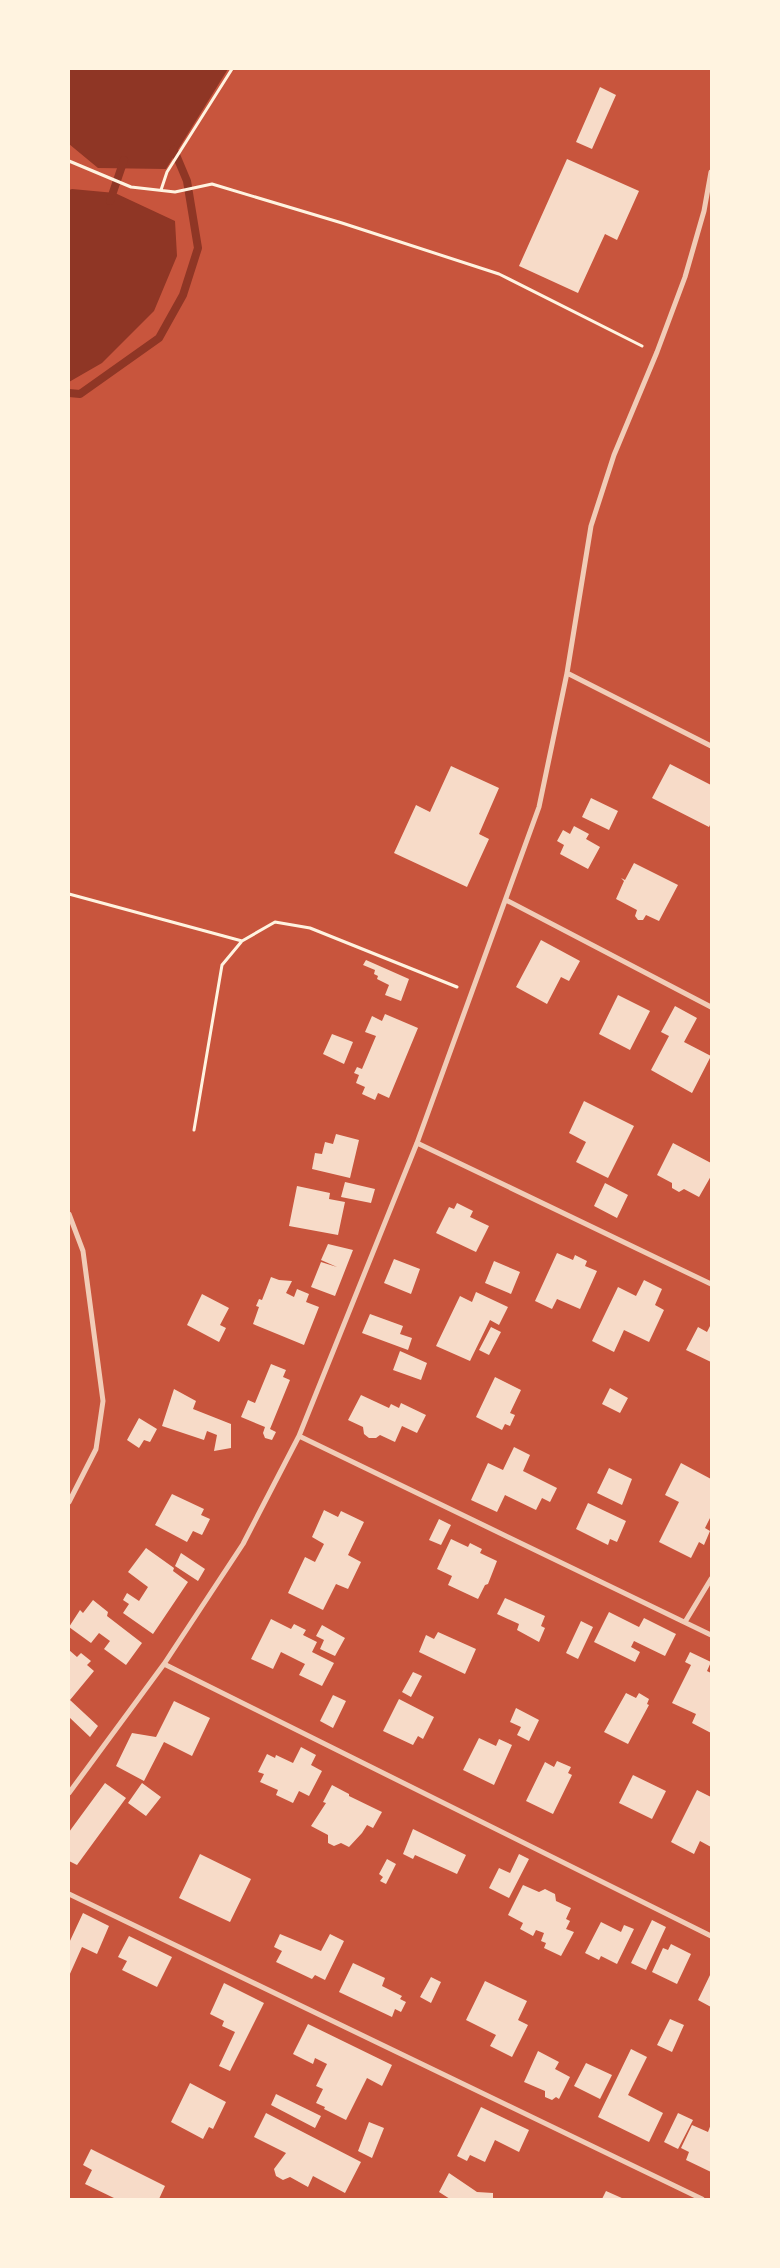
<svg xmlns="http://www.w3.org/2000/svg" width="780" height="2268" viewBox="0 0 780 2268" font-family="Jost,sans-serif">
<rect width="100%" height="100%" fill="#c8553d"/>
<path fill="#8f3625" d="M69,69h159l-62,100 -68,-1 -29,-24z
M72,189l43,4 60,28 2,35 -23,55 -52,52 -33,19v-192z"/>
<g fill="none" stroke-linecap="round" stroke-linejoin="round">
<path stroke="#8f3625" stroke-width="8" d="M110,201l14,-41
M69,393l11,1 79,-56 24,-43 15,-47 -11,-67 -13,-31"/>
</g>
<path fill="#f7dbc8" d="M600,87l16,8 -24,54 -16,-7z
M567,159l72,32 -22,49 -12,-6 -27,59 -59,-27z
M670,764l41,21v38l-2,4 -57,-29z
M451,766l48,22 -20,46 10,5 -22,48 -73,-34 22,-48 14,7z
M591,798l27,13 -9,19 -27,-13z
M574,826l15,8 -3,5 14,8 -12,22 -28,-15 4,-9 -7,-4 6,-11 7,4z
M634,863l44,22 -19,36 -13,-6 -3,5h-5l-3,-4 2,-6 -21,-11 8,-18 -3,-3 4,2z
M541,940l39,21 -11,20 -8,-4 -14,27 -31,-17z
M366,960l43,19 -8,22 -16,-6 4,-10 -12,-6 1,-3 -4,-2 1,-4 -12,-5z
M618,995l32,16 -20,39 -31,-16z
M675,1006l22,12 -13,24 27,14 -19,37 -41,-23 18,-34 -8,-4z
M385,1014l33,14 -29,70 -11,-5 -3,7 -13,-6 3,-7 -9,-4 3,-8 -5,-2 3,-6 5,2 14,-33 -11,-4 7,-16 10,5z
M332,1034l21,8 -9,22 -21,-10z
M584,1101l50,25 -26,52 -32,-16 10,-20 -17,-9z
M336,1134l23,6 -9,38 -38,-9 3,-16 7,1 3,-12 8,2z
M673,1143l38,20v13l-12,21 -15,-8 -5,3 -7,-4v-5l-15,-8z
M345,1182l30,7 -4,14 -30,-6z
M605,1183l23,12 -11,23 -23,-12z
M297,1186l33,7 -1,6 16,3 -7,33 -49,-9z
M457,1203l16,8 -3,6 19,9 -13,26 -40,-19 13,-26 5,2z
M328,1244l25,6 -18,46 -24,-9 10,-25 16,5 -16,-7z
M557,1253l16,7 2,-5 12,6 -2,5 12,5 -17,38 -23,-10 -5,10 -17,-8z
M394,1259l26,10 -9,25 -27,-11z
M494,1261l26,11 -9,22 -26,-11z
M271,1277l8,3 13,1 -6,12 8,4 3,-8 12,5 -3,8 13,5 -15,38 -51,-21 6,-17 -3,-1 3,-7 3,1z
M644,1280l18,9 -7,16 9,5 -15,32 -25,-12 -10,22 -22,-11 26,-54 18,9z
M476,1292l32,15 -9,18 -9,-5 -20,41 -34,-15 24,-50 12,6z
M202,1294l27,14 -9,17 6,3 -7,14 -32,-17z
M370,1314l33,12 -3,8 12,4 -4,12 -46,-17z
M711,1324v38l-25,-12 12,-23 9,5z
M491,1327l10,5 -12,23 -10,-5z
M400,1351l27,12 -6,17 -28,-10z
M271,1364l15,6 -3,7 7,3 -20,49 6,3 -4,8 -7,-2 -2,-5 2,-6 -24,-10 7,-17 7,3z
M495,1377l26,13 -11,23 5,2 -5,11 -5,-2 -3,6 -26,-13z
M610,1388l18,10 -8,15 -18,-9z
M174,1389l22,12 -3,8 38,15v24l-17,3 3,-16 -10,-4 -3,9 -42,-14z
M361,1395l28,13 2,-4 8,4 2,-5 25,12 -9,18 -15,-7 -7,16 -15,-7 -4,3h-7l-5,-4 -1,-7 -15,-7z
M139,1418l18,11 -7,13 -6,-2 -5,8 -12,-8z
M514,1447l16,8 -7,16 34,17 -7,14 -8,-4 -6,12 -31,-15 -8,17 -26,-12 17,-37 15,7z
M681,1463l30,16v37l-6,12 5,3 -6,14 -5,-3 -8,16 -32,-16 20,-40 -14,-7z
M609,1468l23,11 -10,26 -25,-12z
M172,1494l32,15 -3,6 9,4 -8,16 -9,-4 -6,11 -32,-17z
M588,1503l38,18 -9,21 -7,-3 -2,6 -32,-16z
M324,1510l14,7 3,-6 23,11 -16,33 13,7 -13,27 -12,-5 -13,26 -35,-17 17,-36 10,5 9,-18 -12,-7z
M439,1519l12,6 -10,20 -12,-5z
M451,1539l17,8 2,-4 12,6 -2,4 17,8 -9,23 -3,1 -7,14 -30,-14 4,-9 -15,-7z
M146,1548l28,20 -1,3 15,11 -35,52 -30,-21 6,-9 -6,-4 4,-7 12,8 9,-14 -20,-15z
M181,1553l24,16 -7,12 -23,-15z
M505,1598l40,18 -4,10 4,2 -6,14 -22,-12 2,-6 -22,-10z
M93,1600l15,12 -1,4 35,27 -16,22 -22,-16 6,-8 -11,-8 -8,10 -22,-16 11,-17 3,3z
M609,1612l30,15 5,-9 32,16 -11,22 -31,-15 -3,6 9,5 -5,10 -41,-20z
M271,1619l20,10 3,-5 12,6 -3,5 14,7 -5,10 22,11 -12,23 -23,-11 6,-11 -24,-12 -8,17 -22,-10z
M581,1621l12,6 -15,32 -12,-6z
M322,1625l23,13 -10,18 -15,-7 4,-9 -8,-4z
M438,1632l38,17 -11,25 -46,-22 7,-17 8,4z
M69,1650l8,7 4,-4 10,8 -4,4 7,6 -24,29 28,26 -8,11 -21,-20z
M690,1652l21,10 -4,9 4,2v60l-19,-10 4,-9 -24,-11 19,-38 -6,-3z
M413,1672l9,4 -11,21 -9,-5z
M626,1693l10,5 3,-5 10,6 -2,5 2,1 -21,39 -24,-12z
M333,1695l13,6 -13,27 -13,-7z
M399,1699l35,18 -11,22 -5,-3 -5,9 -30,-14z
M174,1701l36,17 -18,38 -28,-14 -20,39 -28,-15 16,-33 24,4z
M516,1708l23,12 -10,21 -12,-6 4,-8 -11,-5z
M479,1738l17,8 3,-7 13,6 -18,40 -31,-15z
M301,1747l15,8 -5,10 11,6 -13,25 -10,-5 -6,12 -17,-8 2,-5 -18,-8 4,-8 -6,-2 9,-18 8,4 1,-3 17,8z
M557,1761l14,6 -3,6 4,2 -19,39 -27,-13 19,-39 9,5z
M633,1775l33,16 -14,28 -33,-16z
M105,1783l21,15 -49,67 -8,-4v-29z
M142,1783l19,14 -15,19 -18,-13z
M332,1785l17,9v2l33,16 -9,16 -6,-3 -5,8 -13,14 -8,-4 -7,3 -6,-3v-8l-17,-9 15,-23 -3,-1z
M697,1790l14,7v50l-11,-6 -6,13 -23,-12z
M413,1829l53,26 -9,19 -42,-19 -2,4 -10,-5z
M200,1854l51,25 -21,43 -51,-24z
M519,1854l10,5 -20,39 -20,-10 10,-20 11,5z
M387,1859l9,5 -10,20 -6,-3 3,-4 -4,-3z
M523,1885l16,7 6,-3 10,5 1,7 15,7 -5,11 4,2 -4,8 8,3 -13,24 -17,-8 2,-5 -5,-2 3,-8 -8,-3 -3,6 -13,-7 3,-6 -15,-8z
M83,1913l26,13 -12,28 -15,-7 -13,29v-33z
M652,1920l14,7 -20,43 -15,-7z
M601,1922l20,10 3,-7 10,4 -17,35 -16,-8 -2,4 -14,-7z
M280,1934l41,17 9,-17 14,7 -19,39 -10,-5 -3,4 -36,-17 6,-11 -8,-4z
M129,1936l43,21 -15,30 -35,-17 5,-9 -9,-4z
M671,1944l20,10 -14,30 -25,-12 11,-24 5,2z
M353,1963l32,15 -3,8 20,10 -2,3 6,3 -5,10 -6,-3 -3,8 -53,-25z
M711,1973v34l-13,-7z
M431,1977l10,5 -10,21 -11,-6z
M485,1981l42,20 -9,19 10,5 -16,32 -22,-11 6,-11 -30,-15z
M224,1983l40,20 -34,68 -11,-5 16,-34 -13,-6 2,-5 -14,-7z
M670,2019l14,6 -12,27 -15,-7z
M308,2024l84,41 -10,21 -15,-8 -21,42 -22,-11 1,-2 -9,-4 7,-14 -7,-3 11,-22 -12,-6 -2,6 -20,-10z
M631,2049l16,8 -19,38 35,18 -14,29 -51,-25z
M538,2051l21,11 -4,7 15,8 -11,22 -3,-2 -4,3 -7,-3v-6l-21,-9z
M586,2063l26,12 -12,24 -26,-13z
M190,2083l36,19 -13,27 -4,-2 -6,12 -32,-17z
M276,2094l45,22 -6,12 -44,-23z
M481,2107l48,23 -10,22 -24,-12 -10,22 -15,-7 -3,6 -10,-5z
M266,2113l95,49 -16,31 -32,-17 -5,11 -18,-10 -7,3 -7,-4 -2,-7 12,-16 -32,-16z
M678,2113l15,7 -15,29 -14,-7z
M369,2122l15,6 -12,30 -14,-7z
M711,2124v48l-25,-12 3,-8 -8,-4 11,-23 16,7z
M91,2149l74,37 -6,13h-43l-31,-15 7,-14 -9,-5z
M449,2173l28,19 16,1v6h-43l-11,-7z
M606,2191l18,8h-22z"/>
<g fill="none" stroke-linecap="round" stroke-linejoin="round">
<path stroke="#fff3e0" stroke-width="3" d="M69,161l62,26 44,5 37,-8 130,39 157,51 143,72
M161,190l6,-18 65,-103
M69,894l173,47
M194,1130l28,-165 20,-24 33,-19 35,6 147,59"/>
<path stroke="#f1ccb7" stroke-width="5" d="M567,673l144,73
M506,900l205,107
M417,1143l294,141
M69,1214l14,37 20,150 -7,48 -27,53
M299,1436l412,199
M685,1622l26,-43
M164,1664l547,272
M69,1793l95,-129 79,-120 56,-108 118,-293 122,-336 28,-134 24,-147 23,-71 43,-103 28,-75 19,-66 7,-39
M69,1894l633,305"/>
</g>
<rect width="780" height="2268" fill="none" stroke="#fff3e0" stroke-width="140"/>
</svg>
